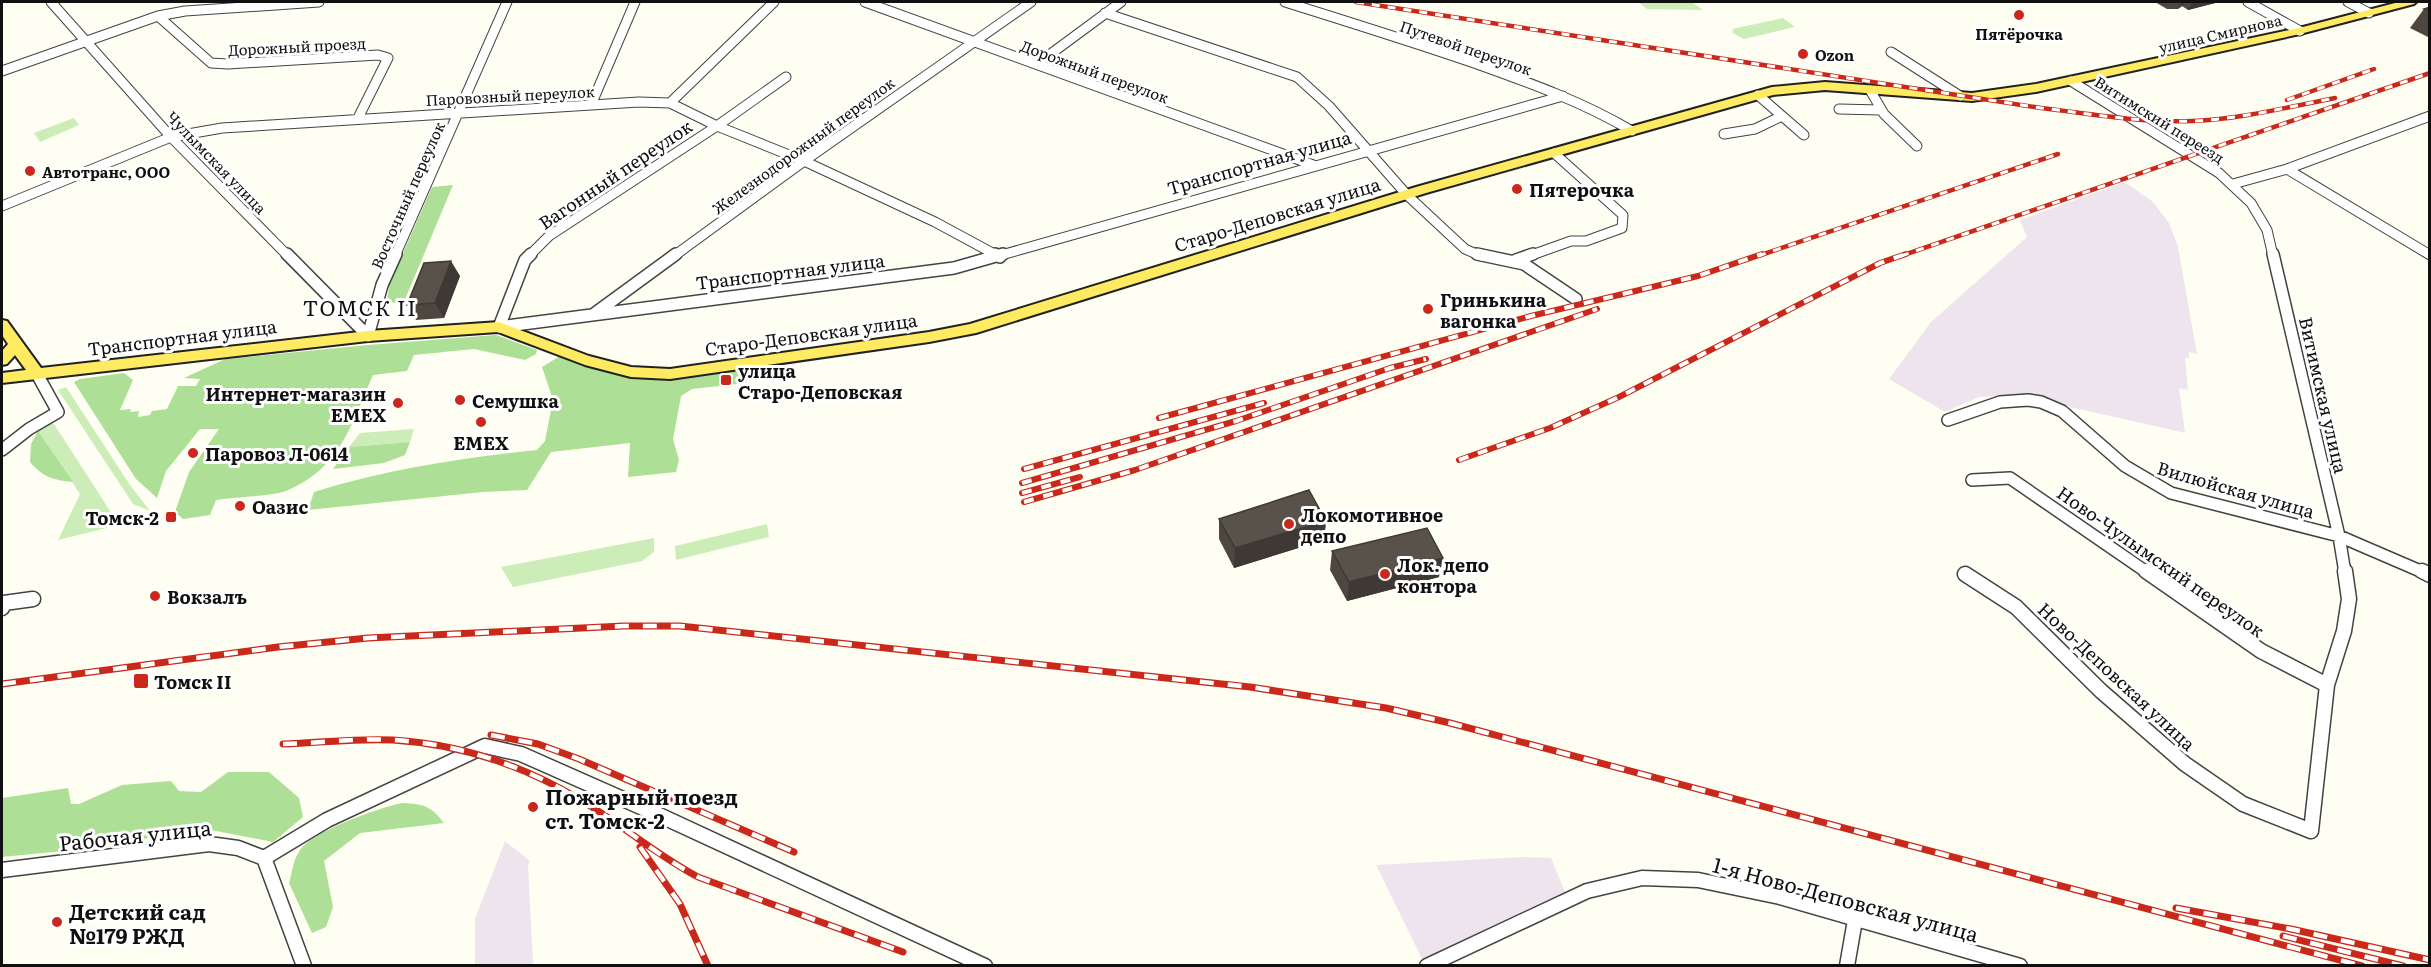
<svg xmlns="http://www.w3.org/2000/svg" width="2431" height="967" viewBox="0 0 2431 967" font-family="Literata,serif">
<rect width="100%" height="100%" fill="#fffef2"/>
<path fill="#eee4ee" d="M2125,182l28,20 16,21 9,24 19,107 -8,-2v6h-4l3,32 -9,-2 6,45 -114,-26 -37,-12 -55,2 -34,15 -56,-33 42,-57 96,-85 -7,-17z
M505,841l25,20 -2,4 5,100h-58v-46z
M1523,857l28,1 14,34 -143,67 -46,-94z"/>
<path fill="#cdedb8" d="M1638,2h54l11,8 -56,-1z
M1783,18l12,9 -51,12 -13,-7 3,-1 -2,-2z
M74,118l5,7 -39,17 -6,-9z
M66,387l64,98 20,26 -17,-7 -75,-114z
M50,423l4,1 60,93 1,9 -57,14 22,-46 -42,-63z
M414,429l-4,13 -61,5 11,-14z
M767,524l2,13 -93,23 -1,-14z
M654,538v14l-12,9 -129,26 -12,-20z"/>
<path fill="#aedf96" d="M453,185l-49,117 -17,1 2,-18 43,-98z
M496,335l41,15 -1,4 -11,6 -51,-11 -60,6 -7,16 -34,4c-22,50 -32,93 -87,116 -12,5 -54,6 -70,9l-6,15 -27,4 -8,-7 14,-40 30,-43h-19l-34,42 -9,27 -21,-19 -62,-97 6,-3 44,-6 9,7 -13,30 11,-1 -1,3 9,-1 -1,6 12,-2 2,-4 15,-2 11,-23h18l4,-7 -16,-1 41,-19 143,-14z
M560,356l21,8 48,12 123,-9 -6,16 -54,6 -11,7 -8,43 6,21 -3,12 -48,5 2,-34 -79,9 -24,38 -44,2 -175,18 6,-18c73,-23 148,-34 223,-42l8,-9 8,-41 -11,-33z
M38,431l35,51c-20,-2 -30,-5 -43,-20l1,-18z
M410,442l-5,13 -21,8 -51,6 16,-22z
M228,772h41l30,26 4,19 -30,25 -77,-15 -61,14 -41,4 -21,5 -71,7v-59l66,-10 3,16h8l43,-19 49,-4 8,10 22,1z
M402,803c22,1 29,3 42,20l-84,10 -36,28 9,46 -7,20 -14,6 -23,-50c3,-9 4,-23 10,-31 12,-21 80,-44 103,-49z"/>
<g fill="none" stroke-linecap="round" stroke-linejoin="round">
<defs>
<path id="minor-far2" d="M51,2l120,135 117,119
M865,2l451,164
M1285,2c64,20 128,40 192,62 53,19 106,38 155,67
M2248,2l52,29
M2348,2l21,11
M1105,13l192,64 32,29 78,89 58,54 16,7
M158,16l53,47 17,1 150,-9 10,3 -30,60
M1891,52l69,44
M1037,64l84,-62
M2,71l156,-55 27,-5 134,-9
M2071,81l148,92 32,30 16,27 6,26
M1870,90l14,24 33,32
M1758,95l46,40
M670,103l104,-101
M591,105l44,-103
M1839,109l41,1
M1724,134l31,-5 27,-13
M2287,169l143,86
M2233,184l54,-15 143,-53
M2,206l169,-69 51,-9 417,-26 31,1 47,23 87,35 131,61 63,34
M395,256l112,-254
M529,256l20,-20 168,-110 69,-49
M674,256l130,-95 227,-159
M998,256l565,-160
M1529,256l42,-15h15l36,-13 1,-13 -69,-62"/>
<path id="minor-far1" d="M287,254l81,82 14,-51 14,-31
M531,254l-6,6 -26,67 455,-59 49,-14
M995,254l5,3
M1477,254l47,10 52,35
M2273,254l66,282 6,37
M1516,260l17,-6
M594,314l82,-60
M1948,420l52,-18 28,-2 13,2 21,9 63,55 46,27 168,43 86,37
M2,450l27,-21 29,-17 -21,-38
M1972,480l38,-2 138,95"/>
<path id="minor" d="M2146,571l115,80 66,34
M2422,571l8,4
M1965,574l51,33 85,84 84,73 58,40 68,27 16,-146 17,-54 5,-32 -4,-28
M2,608l2,-5 29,-4
M264,858l63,-38 158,-74 36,8 138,61 326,151
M2,870l207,-26 29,4 26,10 40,108
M1427,966l160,-75 55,-13 56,2 82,17 240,69
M1847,966l8,-46"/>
<path id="major" d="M2399,2h17l-2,2 -114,30 -264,58 -64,9 -147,-11 -52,5 -347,98 -450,140 -47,9 -259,37 -39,-2 -46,-12 -87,-33 -130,9 -366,42v-10l24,-3 -11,-15 -8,9 -5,1v-14l6,-7 -6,-9v-15l5,1 34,47 327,-37 131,-9 90,34 42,11 39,2 259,-37 41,-8 446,-137 356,-100 53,-5 147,11 64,-9 263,-56z"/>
</defs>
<use href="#minor-far2" stroke="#434343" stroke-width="11"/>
<use href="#minor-far1" stroke="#434343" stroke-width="14"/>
<use href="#minor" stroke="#434343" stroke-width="17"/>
<use href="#major" stroke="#212121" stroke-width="4"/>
<use href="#minor-far2" stroke="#fff" stroke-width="9"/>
<use href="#minor-far1" stroke="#fff" stroke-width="11"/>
<use href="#minor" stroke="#fff" stroke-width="14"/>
<use href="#major" fill="#ffeb62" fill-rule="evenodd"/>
<defs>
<path id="rail-far2" d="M1356,2l685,106c51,6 101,15 152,13 48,-2 95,-14 142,-23
M2287,100l87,-31
M1758,256l300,-102
M1901,256l529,-183"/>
<path id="rail-far1" d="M1159,418l372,-102 167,-40 64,-22
M1459,460l91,-32 69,-31 261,-134 26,-9
M1024,469l240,-66
M1022,483l214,-62 154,-53 36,-9
M1022,493l58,-16
M1024,502l111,-32 462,-161"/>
<path id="rail" d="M2,684l276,-37 90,-9 256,-12h56l570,61 136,21 64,15 912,243
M491,735l47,9 41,15 215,93
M283,744c37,-1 74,-6 110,-4 66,4 129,25 186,59 41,24 77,56 119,78l205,75
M640,847l40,57 28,62
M2176,908l115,21 139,31
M2283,936l120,30"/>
</defs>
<use href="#rail-far2" stroke="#cb281c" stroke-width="4.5"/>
<use href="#rail-far1" stroke="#cb281c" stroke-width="6"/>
<use href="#rail" stroke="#cb281c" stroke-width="7"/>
<use href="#rail-far2" stroke="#fff" stroke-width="3" stroke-dasharray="8" stroke-linecap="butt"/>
<use href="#rail-far1" stroke="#fff" stroke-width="4" stroke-dasharray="10" stroke-linecap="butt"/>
<use href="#rail" stroke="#fff" stroke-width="4.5" stroke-dasharray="14" stroke-linecap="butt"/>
</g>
<path fill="#4d4740" d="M2155,2h64l-31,8 -6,-4 -4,3h-11z
M2430,7v31l-20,-10 14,-19z
M460,276l-16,42 -28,2 -9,-15z
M1219,519l107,2 -2,19 -90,28 -15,-29z
M1332,551l107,26 -92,24 -17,-31z"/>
<path fill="#3e3934" d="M2183,2h2l-3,4 -4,3z
M2193,2h26l-31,8z
M451,261l9,15 -16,42 -9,-15z
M1326,521l-2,19 -90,28 1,-20z
M1443,558l-4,19 -92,24 2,-19z"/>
<path fill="#59524b" stroke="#3e3934" stroke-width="1.5" d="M2430,7v4l-6,-2z
M451,261l-16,42 -28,2 17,-42z
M1309,490l17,31 -91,27 -16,-29z
M1427,528l16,30 -94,24 -17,-31z"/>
<g fill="#cb281c" stroke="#fff" stroke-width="2">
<circle cx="2019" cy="15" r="6"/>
<circle cx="1803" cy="54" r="6"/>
<circle cx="30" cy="171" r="6"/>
<circle cx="1517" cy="189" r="6"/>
<circle cx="1428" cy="309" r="6"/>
<rect x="720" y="374" width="12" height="12" rx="3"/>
<circle cx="460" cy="400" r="6"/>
<circle cx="398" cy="403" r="6"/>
<circle cx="481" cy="422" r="6"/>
<circle cx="193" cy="453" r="6"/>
<circle cx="240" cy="506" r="6"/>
<rect x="165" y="511" width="12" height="12" rx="3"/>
<circle cx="1289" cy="524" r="6"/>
<circle cx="1385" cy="574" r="6"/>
<circle cx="155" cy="596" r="6"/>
<rect x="133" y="673" width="16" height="16" rx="3"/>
<circle cx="533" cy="807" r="6"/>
<circle cx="57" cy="922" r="6"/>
</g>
<g text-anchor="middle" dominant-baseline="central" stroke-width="6" stroke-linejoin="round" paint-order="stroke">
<g font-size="15" font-weight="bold" fill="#101010" stroke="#fff" text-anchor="start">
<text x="2019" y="33" text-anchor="middle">Пятёрочка</text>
<text x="1815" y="54">Ozon</text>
<text x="42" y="171">Автотранс, ООО</text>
</g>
<g font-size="15" fill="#101010" stroke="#fff">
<text transform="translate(2220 33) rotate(-13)">улица Смирнова</text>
<text transform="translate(297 46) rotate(-3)">Дорожный проезд</text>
<text transform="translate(1466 47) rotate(19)">Путевой переулок</text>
<text transform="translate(1095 71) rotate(20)">Дорожный переулок</text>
<text transform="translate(510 95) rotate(-3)">Паровозный переулок</text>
<text transform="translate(2160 119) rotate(32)">Витимский переезд</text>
<text transform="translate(803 145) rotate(-36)">Железнодорожный переулок</text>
<text transform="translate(217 162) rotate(46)">Чулымская улица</text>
<text transform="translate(407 195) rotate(-66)">Восточный переулок</text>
</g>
<g font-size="18" fill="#101010" stroke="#fff">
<text transform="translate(1259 162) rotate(-16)">Транспортная улица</text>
<text transform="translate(615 174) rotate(-34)">Вагонный переулок</text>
<text transform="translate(1277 214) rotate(-17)">Старо-Деповская улица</text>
<text transform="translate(790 271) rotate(-7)">Транспортная улица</text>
<text transform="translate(811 334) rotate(-8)">Старо-Деповская улица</text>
<text transform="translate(182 337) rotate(-7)">Транспортная улица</text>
<text transform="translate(2324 395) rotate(77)">Витимская улица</text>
<text transform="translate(2236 489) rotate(16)">Вилюйская улица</text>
<text transform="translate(2161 561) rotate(35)">Ново-Чулымский переулок</text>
<text transform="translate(2117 676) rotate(43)">Ново-Деповская улица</text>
</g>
<g font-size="18" font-weight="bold" fill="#101010" stroke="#fff" text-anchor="start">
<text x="1529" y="189">Пятерочка</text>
<text x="1440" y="299">Гринькина<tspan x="1440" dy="21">вагонка</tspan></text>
<text x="738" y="370">улица<tspan x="738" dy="21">Старо-Деповская</tspan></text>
<text x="386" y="393" text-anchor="end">Интернет-магазин<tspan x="386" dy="21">EMEX</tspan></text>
<text x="472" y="400">Семушка</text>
<text x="481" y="442" text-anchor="middle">EMEX</text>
<text x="205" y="453">Паровоз Л-0614</text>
<text x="252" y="506">Оазис</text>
<text x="1301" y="514">Локомотивное<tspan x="1301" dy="21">депо</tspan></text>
<text x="159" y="517" text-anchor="end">Томск-2</text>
<text x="1397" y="564">Лок. депо<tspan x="1397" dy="21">контора</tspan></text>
<text x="167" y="596">Вокзалъ</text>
<text x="154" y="681">Томск II</text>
</g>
<g font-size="21" letter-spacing="1.5" fill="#101010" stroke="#fff">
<text x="360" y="306">ТОМСК II</text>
</g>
<g font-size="21" font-weight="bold" fill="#101010" stroke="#fff" text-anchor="start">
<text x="545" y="795">Пожарный поезд<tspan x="545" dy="24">ст. Томск-2</tspan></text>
<text x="69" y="910">Детский сад<tspan x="69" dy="24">№179 РЖД</tspan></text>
</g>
<g font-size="21" fill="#101010" stroke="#fff">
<text transform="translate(135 834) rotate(-6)">Рабочая улица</text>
<text transform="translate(1846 898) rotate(15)">1-я Ново-Деповская улица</text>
</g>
</g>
<rect width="2431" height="967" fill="none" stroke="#101010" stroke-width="6"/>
</svg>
